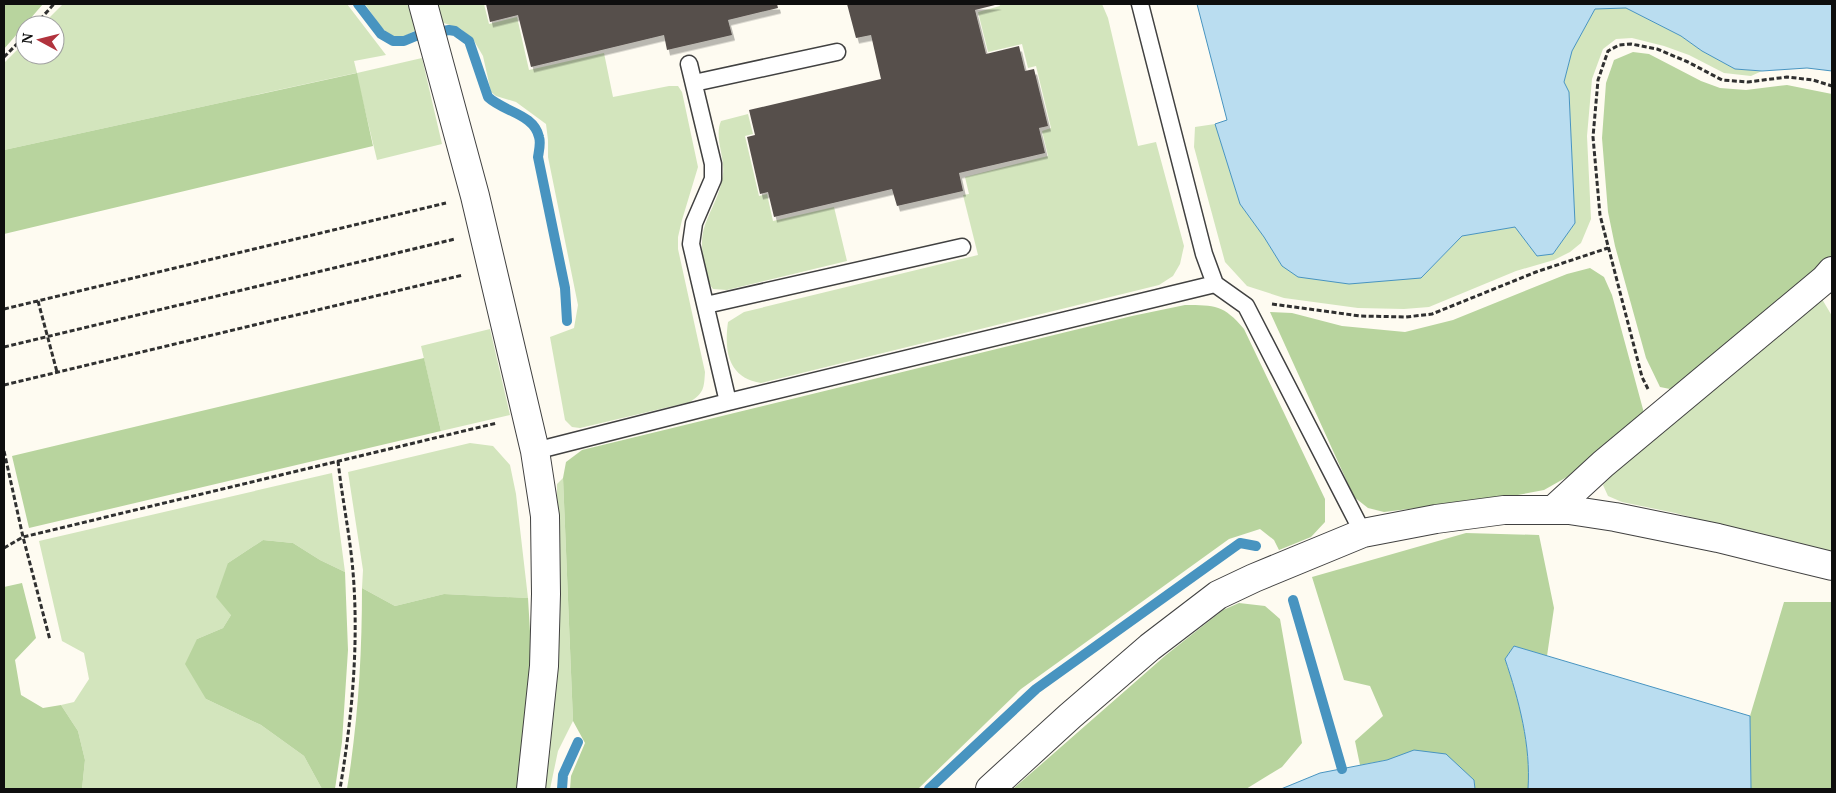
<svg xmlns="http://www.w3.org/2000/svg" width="1836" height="793" viewBox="0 0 1836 793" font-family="'PT Serif',serif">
<defs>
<filter id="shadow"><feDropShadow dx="3" dy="5.5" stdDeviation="0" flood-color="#0004"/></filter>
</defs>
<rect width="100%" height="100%" fill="#fefbf1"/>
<path fill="#d3e5bd" d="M63,4h284l39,51 -32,6 3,12 65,-15 20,86 -65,16 -21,-87 -352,77v-87l21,-21v13h30v-30h-13z
M365,4h44l7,26 -13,7 -10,1 -12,-11z
M436,4h48l5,20 28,-7 12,53 75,-17 9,44 56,-11h9l4,6 16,75 -16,53 -4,17v12l27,123c-1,16 -1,21 -15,30l-110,26 -8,-1 -7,-7 -15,-83 24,-9 4,-23 -30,-148v-17l-2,-16 -30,-22 -20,-6 -5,-4 -8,-36 -10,-17 -12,-10 -20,-7z
M999,4h103l6,14 30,128 18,-4 28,104 -4,18 -7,12 -14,9 -398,98c-33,-5 -37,-32 -33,-61l16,-10 234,-57 -15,-60 6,-1 -4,-17 83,-21 -6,-25 9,-3 -15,-62 -8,2 -6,-24 -34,8 -10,-40 22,-6z
M1626,8l55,28 21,15 33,18 27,2 -11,5 -27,-3 -35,-18 -25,-9 -32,-8 -16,1 -13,10 -11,30 -5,57 4,83 -10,24 -11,9 -16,8 -38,11 -87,36 -25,2 -46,-1 -74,-10 -37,-12 -22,-24 -31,-115 1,-20 20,-3 25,80 24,33 18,29 139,12 41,-42 53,-9 22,28 16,-1 22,-31 -6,-131 -5,-10 8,-31 23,-42z
M748,114l5,20 -8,2 14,60 8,-2 6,27 61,-14 13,54 -120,29 -14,-1c-5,-6 -6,-13 -8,-21 -3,-14 -5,-29 0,-43 6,-17 16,-32 18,-51 2,-17 -9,-37 -2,-53z
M1822,299l10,17v239l-157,-42 -53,-11 -14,-6 -5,-11 11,-14z
M490,329l20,86 -69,16 -20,-85z
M470,443l23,3 17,19 6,29 12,104 -84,-4 -49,12 -33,-18 1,-18 -15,-98z
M332,473l13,99 -25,-12 -27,-17 -30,-3 -35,23 3,52 -8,13 -26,11 9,60 55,26 43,31 18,33h-240l3,-29 -7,-29 -17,-26 13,-3 15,-23 -5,-26 -22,-12 -23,-100z
M563,478l10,243 -15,30 -8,38h-11l18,-216v-89z"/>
<path fill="#b8d49e" d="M4,4h39l-39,45z
M1633,52l16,2 52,27 19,7 26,2 41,-5 45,9v162l-13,15 -137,114 -12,4 -10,-2 -14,-29 -31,-112 -7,-34 -6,-74 4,-55 8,-23z
M357,73l16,73 -369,88v-84z
M1590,268l14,9 8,18 32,118 -70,60 -30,17 -37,7 -123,15 -16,-4 -14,-11 -84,-185 22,1 50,13 63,6 48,-12 114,-46z
M1185,305c30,0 39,0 59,24l81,170v23l-14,15 -32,13 -5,-10 -14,-11 -31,10 -208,150 -103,100h-348l1,-13 14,-33 -12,-22 -10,-243 3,-16 16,-12 550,-134z
M424,358l17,73 -412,97 -17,-72z
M1466,533l73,2 15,73 -7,48 -33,-10 -9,13c14,41 26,87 23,130h-53l-1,-9 -87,-20 -27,5 -5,-24 28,-25 -13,-30 -26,-6 -32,-103z
M263,540l30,3 27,17 25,12 3,78 -6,92 -7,47h-13l-18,-33 -43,-31 -55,-26 -21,-35 12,-25 26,-11 8,-13 -15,-18 12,-34z
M22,583l14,55 -21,22 6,35 22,13 18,-3 17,26 7,29 -3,29h-78v-202z
M362,588l33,18 49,-12 84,4 4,66 -11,125h-174c11,-67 15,-133 15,-201z
M1784,602h48v187h-81l-1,-73z
M1239,603l26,3 15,13 22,124 -20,24 -36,22h-233l153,-134 57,-45z"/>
<path fill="#baddf0" stroke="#4894c0" d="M1197,4h635v67l-25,-3 -45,3 -27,-2 -33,-18 -21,-15 -55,-28 -31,1 -23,42 -8,31 5,10 6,131 -22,31 -16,2 -22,-29 -53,9 -41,42 -72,6 -51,-7 -16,-11 -18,-29 -24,-33 -25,-80 12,-4z
M1514,646l236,70 1,73h-223c3,-43 -9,-89 -23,-130z
M1414,750l32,4 28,26 1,9h-194l39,-16 67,-13z"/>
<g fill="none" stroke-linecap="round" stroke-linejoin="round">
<path stroke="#4894c0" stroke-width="10" d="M358,4l23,30 12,7h11l12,-5 33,-6 6,1 14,10 19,56c16,15 46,17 51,40 2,6 0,14 -1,20l27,131 2,33
M1293,600l49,169
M562,789l1,-14 15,-33
M929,789l107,-100 204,-146 16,3"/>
</g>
<path fill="#564f4c" filter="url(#shadow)" d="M486,4h291l1,4 -50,12 4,15 -65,15 -3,-15 -133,32 -13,-52 -28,7z
M847,4h152l-24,6 11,44 33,-8 6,25 9,-2 14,57 -9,2 6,25 -86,20 4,18 -66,15 -5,-17 -118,28 -6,-25 -8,2 -13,-57 8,-2 -6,-25 132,-31 -10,-44 -15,3z"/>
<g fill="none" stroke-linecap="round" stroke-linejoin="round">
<defs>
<path id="service" d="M1140,4l64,250 11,30 31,22 117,227
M689,64l24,100v15l-19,44 -3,21 37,158
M694,83l143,-31
M706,305l256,-58
M535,451l193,-49 487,-118"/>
<path id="minor" d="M423,4l52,192 60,255 10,65 1,78 -2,72 -13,123
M1553,510l50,-46 222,-185 7,-8
M990,789l80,-73 80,-69 68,-52 36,-17 109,-45 73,-14 68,-9h65l46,7 103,21 114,28"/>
</defs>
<use href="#service" stroke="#414141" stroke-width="19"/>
<use href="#minor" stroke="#414141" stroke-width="30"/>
<path stroke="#303030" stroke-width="3" stroke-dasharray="5 2.5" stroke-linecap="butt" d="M35,25l19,-21
M4,57l21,-21
M38,301l19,71
M1272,304l88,12 46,1 26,-3 104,-42 72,-24
M4,309l442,-106
M4,347l451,-108
M4,385l459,-110
M1648,389l-6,-12 -42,-162 -7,-78 5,-57 10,-29 11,-6 12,-1 26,5 31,13 34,18 26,2 39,-5 26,3 19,6
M4,451l19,86 27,103
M338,461c4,37 12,74 15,111 6,72 -1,146 -13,217
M4,548l19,-11 474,-114"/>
<use href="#service" stroke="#fff" stroke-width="16"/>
<use href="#minor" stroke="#fff" stroke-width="28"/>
</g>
<rect width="1836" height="793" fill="none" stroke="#0e0e0e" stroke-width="10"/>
<g transform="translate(40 40) rotate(277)"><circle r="24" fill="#ffffff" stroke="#9f9f9f"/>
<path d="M0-4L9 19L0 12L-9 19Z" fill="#b1333d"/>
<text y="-8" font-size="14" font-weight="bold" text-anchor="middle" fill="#0e0e0e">N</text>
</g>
</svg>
